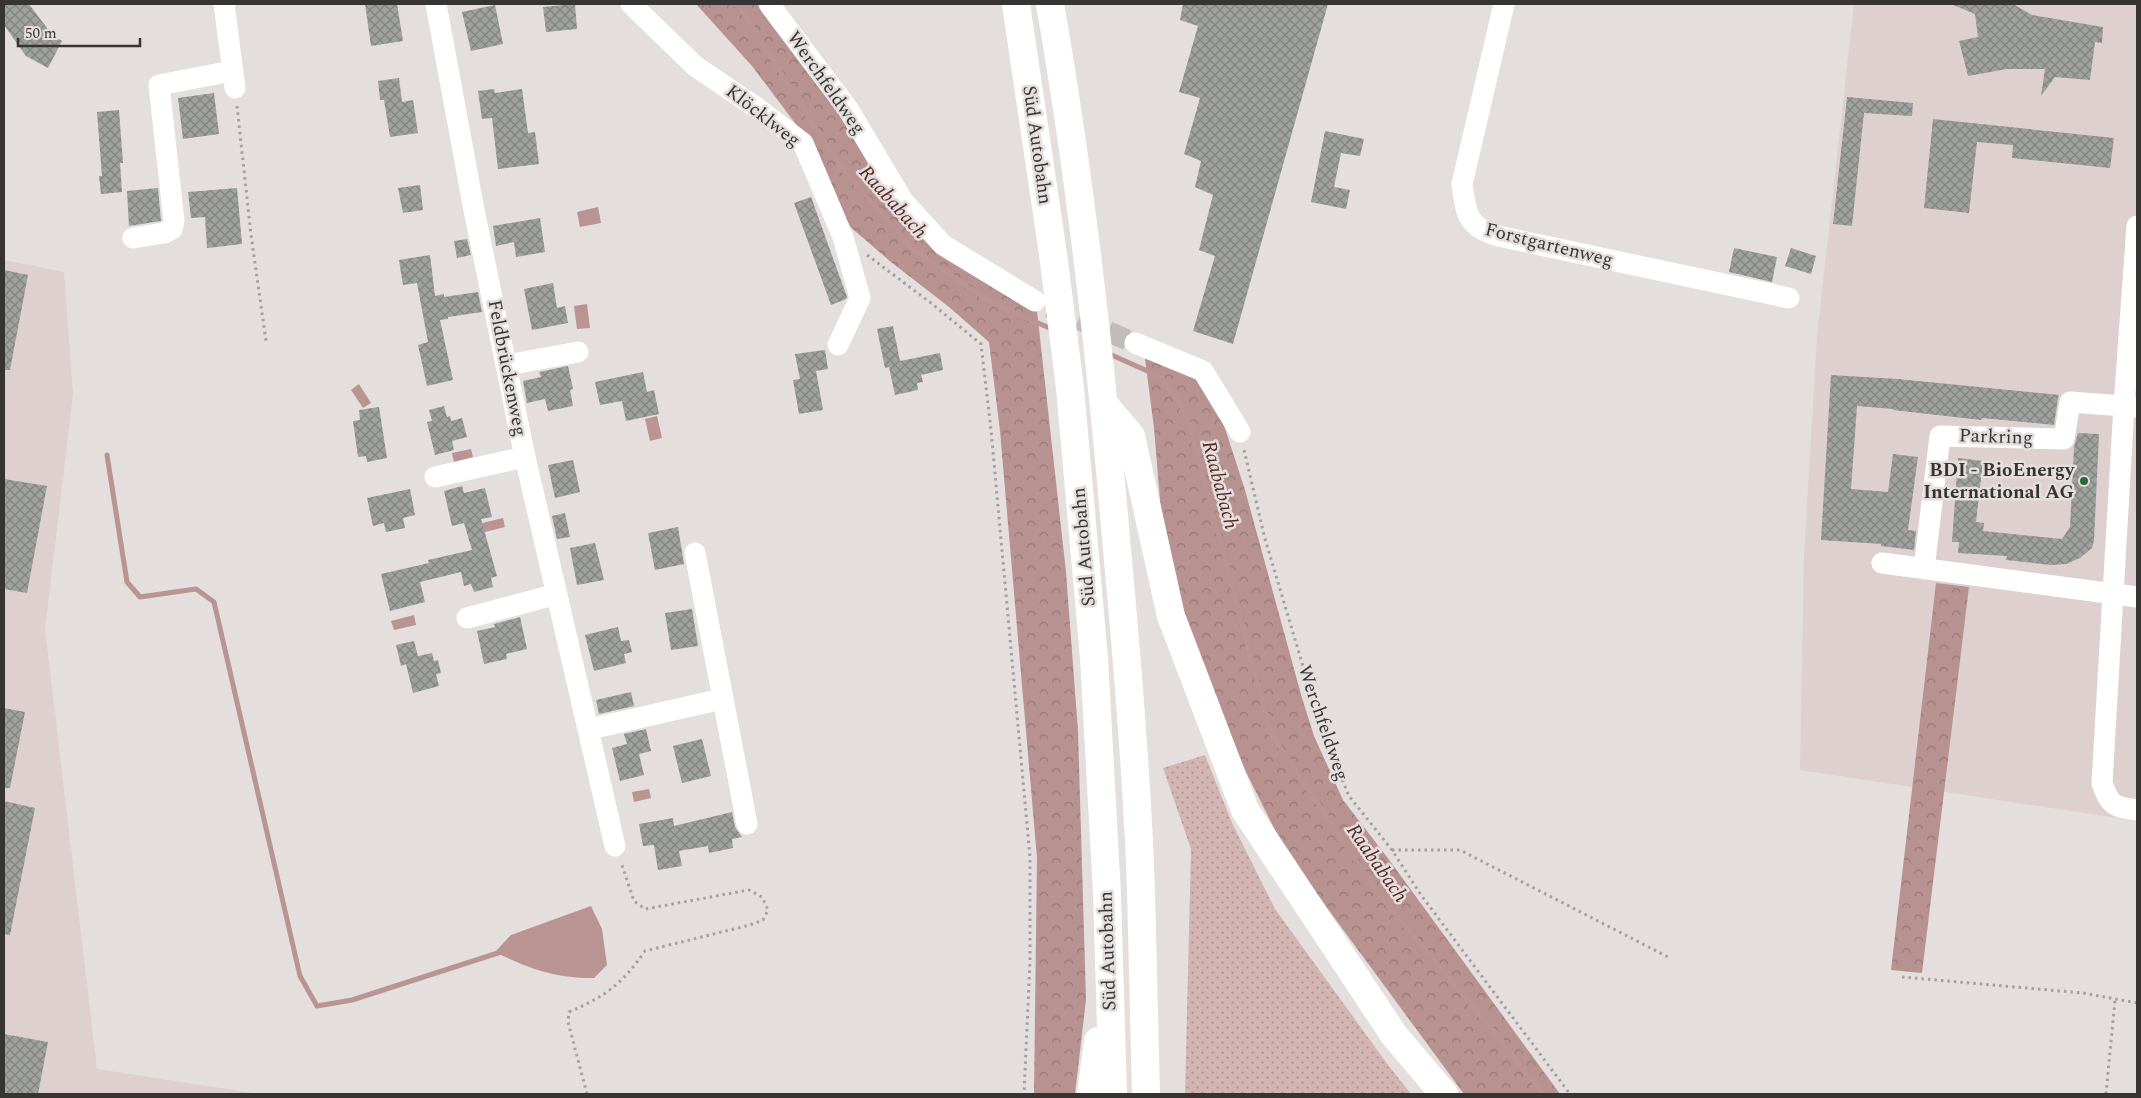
<svg xmlns="http://www.w3.org/2000/svg" width="2141" height="1098" viewBox="0 0 2141 1098" font-family="Spectral,serif">
<defs>
<pattern id="grass-dots" width="8" height="8" patternUnits="userSpaceOnUse" patternTransform="scale(1.25)"><rect width="8" height="8" fill="#d2b4b3"/><path d="M2 2h.1M6 6h.1" fill="none" stroke="#ab9392" stroke-width="1.8" stroke-linecap="round"/></pattern>
<pattern id="forest-crowns" width="20" height="18" patternUnits="userSpaceOnUse" patternTransform="scale(1.25)"><rect width="20" height="18" fill="#b79290"/><path d="M2 6a3 3 0 1 1 6 0M12 15a3 3 0 1 1 6 0" fill="none" stroke="#967876"/></pattern>
<pattern id="building-cross-hatch" width="8" height="8" patternUnits="userSpaceOnUse" patternTransform="scale(1.25)"><rect width="8" height="8" fill="#9ea19e"/><path d="M0 0l8 8M0 8l8-8" fill="none" stroke="#828482"/></pattern>
</defs>
<rect width="100%" height="100%" fill="#e4dedd"/>
<path fill="#dfd0d0" d="M1854,4h283v817l-337,-51 4,-215 13,-218z
M4,260l60,12 9,122 -28,235 52,440 163,25h-256z"/>
<path fill="url(#grass-dots)" d="M1205,755l27,68 43,86 113,156 23,29h-226l6,-245 -28,-81z"/>
<path fill="url(#forest-crowns)" d="M696,4h63l89,114 58,103 27,25 72,47 32,18 29,261 12,159 8,269 -11,94h-41l3,-236 -37,-427 -11,-89 -40,-35 -58,-45 -43,-37 -41,-86 -55,-73z
M1144,351l54,26 22,36 25,77 57,208 12,38 29,64 44,57 173,237h-96l-178,-242 -42,-84 -37,-91 -33,-94 -13,-71 -7,-84z
M1936,583l33,4 -47,386 -31,-3z"/>
<path fill="#b99493" d="M598,207l3,16 -21,4 -3,-15z
M587,304l3,24 -13,1 -3,-23z
M359,384l12,19 -8,5 -12,-18z
M657,416l5,22 -12,3 -5,-22z
M471,449l2,8 -19,5 -2,-9z
M503,518l2,9 -24,6 -3,-9z
M414,615l2,10 -22,5 -3,-9z
M649,789l2,9 -17,4 -2,-10z
M591,906l11,23 5,36 -13,13c-39,0 -64,-9 -99,-26l16,-17z"/>
<g fill="none" stroke-linecap="round" stroke-linejoin="round">
<path stroke="#b99493" stroke-width="5" d="M735,4l5,4 99,157 74,84 75,52 66,29
M1107,353l54,24 26,38 84,319 109,162 121,144 42,54
M107,455l20,127 13,15 56,-8 18,13 86,374 17,30 35,-6 149,-48"/>
</g>
<path fill="url(#building-cross-hatch)" d="M4,4h25l24,32 9,5 -14,27 -22,-12 -22,-31z
M365,4h32l6,37 -32,5z
M575,4l2,25 -31,3 -3,-25z
M1183,4h145l-95,340 -40,-13 22,-75 -16,-6 14,-55 -18,-8 6,-26 -17,-7 16,-56 -21,-6 19,-66 -18,-6z
M1951,4h62l19,11 71,12 -1,16 -7,-1 -5,38 -35,-3 -14,19 4,-27h-38l-39,7 -9,-35 19,-4 -3,-23z
M495,5l8,39 -32,7 -9,-39z
M399,78l3,24 11,-2 5,33 -28,4 -6,-37h-4l-2,-19z
M494,89l1,4 27,-4 6,44 7,-1 4,32 -41,5 -6,-51 -10,1 -4,-28z
M214,93l5,41 -36,5 -5,-41z
M1847,97l66,6 -1,13 -48,-3 -12,113 -19,-2z
M119,110l4,53h-3l2,29 -21,2 -2,-18h3l-5,-64z
M1933,119l181,19 -4,30 -98,-10 1,-13 -36,-3 -8,71 -45,-5z
M1325,131l39,8 -4,17 -19,-3 -7,34 16,3 -4,19 -35,-7z
M420,185l3,25 -20,3 -5,-25z
M158,188l3,33 -32,5 -2,-35z
M237,188l5,56 -35,4 -2,-31 -14,1 -3,-26z
M811,197l36,100 -1,2 -15,6 -37,-102z
M540,218l5,34 -29,5 -2,-15 -18,4 -3,-20z
M467,239l4,16 -14,3 -3,-17z
M1734,248l43,9 -5,25 -43,-10z
M1791,248l25,8 -5,18 -26,-8z
M430,255l5,41 9,-2v3l34,-5 4,20 -34,5v2l-8,1 13,60 -26,6 -9,-41 10,-3 -11,-59 -14,2 -4,-25z
M4,270l24,5 -18,95h-6z
M553,283l4,25 8,-2 3,17 -36,7 -8,-41z
M893,326l7,35 40,-8 3,17 -22,5 2,7 -6,1 1,7 -23,5 -6,-28 -4,1 -8,-39z
M825,350l3,19 -12,2 7,39 -24,4 -6,-34 7,-1 -5,-25z
M568,366l5,23 -3,1 3,16 -25,5 -3,-12 -18,4 -4,-22 18,-4 -2,-5z
M643,372l4,20 7,-2 5,24 -33,7 -4,-20 -22,4 -5,-23z
M1831,375l67,4 161,16 -1,3 -4,27 -72,-7 -1,2 -88,-10v-1l-36,-3 -6,83 37,3 5,-38 25,3 -10,73 8,1 -2,19 -33,-4v-2l-60,-4z
M444,406l3,11 3,-1 1,5 11,-3 5,19 -15,4 2,9 -19,5 -8,-33 5,-1 -3,-11z
M379,407l8,51 -20,4 -1,-6 -8,1 -5,-36 7,-1 -1,-10z
M2078,433l21,1 -5,107 -2,7 -12,10 -14,6 -15,1 -45,-5 1,-4 -49,-3 1,-11h-7l6,-84 25,3 -7,61 8,1 -1,8 79,8 8,-12 4,-80z
M573,460l7,32 -25,6 -7,-33z
M4,479l43,7 -20,107 -23,-4z
M462,486l2,7 21,-5 7,29 -11,2 16,57 -6,2 2,9 -19,5 -3,-8 -7,2 -3,-14 -41,10 5,20 -35,9 -9,-37 48,-11 -1,-3 44,-10 -8,-27 -12,3 -8,-35z
M410,489l5,26 -12,3 2,10 -19,4 -2,-9 -11,3 -6,-28z
M565,513l5,24 -13,2 -5,-23z
M678,527l6,37 -29,6 -7,-37z
M595,543l9,37 -27,5 -7,-37z
M692,609l6,37 -27,4 -6,-37z
M520,617l7,32 -21,5 1,5 -23,5 -7,-33 18,-4 -1,-3z
M618,627l3,14 8,-1 3,12 -8,2 2,9 -32,8 -9,-36z
M414,641l4,15 14,-3 2,8 4,-1 3,13 -5,1 3,12 -26,7 -7,-29 -5,2 -5,-21z
M631,692l3,14 -35,8 -3,-14z
M4,708l21,4 -15,76h-6z
M646,729l5,22 -12,3 5,21 -24,6 -8,-33 15,-4 -3,-10z
M702,739l9,37 -29,7 -9,-37z
M4,801l31,7 -25,127 -6,-1z
M732,812l3,15 7,10 -10,2 1,9 -24,5 -1,-7 -29,5 3,15 -24,4 -4,-25 -11,1 -4,-22 34,-6 1,8z
M4,1034l44,8 -10,52h-34z"/>
<g fill="none" stroke-linecap="round" stroke-linejoin="round">
<path stroke="#c1bcbb" stroke-width="21" stroke-dasharray="21 11" stroke-linecap="butt" d="M1049,307l86,36"/>
<path stroke="#a4a09f" stroke-width="3" stroke-dasharray="2.5 4" stroke-linecap="butt" d="M237,106l14,129 15,106
M867,255l64,48 50,41 10,86 39,427v105l-6,132
M1244,450l21,89 58,194 26,63 43,54 29,45 149,199
M1392,850h68l210,108
M1902,977l181,16 54,10
M587,1094l-19,-72 1,-10c37,-16 53,-28 76,-61l105,-26 13,-5 5,-10 -6,-13 -13,-7 -104,19 -11,-8 -13,-39
M2106,1094l9,-94"/>
<path stroke="#fff" stroke-width="21" d="M224,4l11,84
M436,4l38,206 51,247 90,389
M631,4l64,62 62,42 46,35 40,94 17,61 -22,47
M769,4l79,105 55,92 40,44 92,56
M1504,4l-42,180c4,30 5,43 36,52l291,62
M2137,226l-13,180 -22,377c8,23 12,24 35,27
M133,238l31,-5 8,-4 2,-8 -15,-136 73,-14
M1135,343l68,28 37,61
M507,365l71,-13
M435,477l90,-20
M695,553l52,271
M1882,563l255,34
M1924,569l16,-133 124,3 6,-37 67,5
M467,618l90,-24
M590,729l132,-30"/>
<path stroke="#fff" stroke-width="28" d="M1016,4l37,250 17,134 24,270 13,236 6,200
M1050,4c31,177 51,356 66,535 11,117 21,234 25,352 2,67 3,135 5,203
M1104,404l27,32 40,180 74,194 149,225 50,59
M1091,1094l7,-53"/>
</g>
<circle fill="#296932" stroke="#e4dedd" stroke-width="2" cx="2084" cy="481" r="5"/>
<g text-anchor="middle" dominant-baseline="central" stroke-width="5" stroke-linejoin="round" paint-order="stroke">
<g font-size="19" fill="#373534" stroke="#e4dedd">
<text transform="translate(826 83) rotate(55)">Werchfeldweg</text>
<text transform="translate(763 116) rotate(38)">Klöcklweg</text>
<text transform="translate(1037 145) rotate(82)">Süd Autobahn</text>
<text transform="translate(1549 245) rotate(14)">Forstgartenweg</text>
<text transform="translate(507 368) rotate(79)">Feldbrückenweg</text>
<text transform="translate(1996 437) rotate(2)">Parkring</text>
<text transform="translate(1084 547) rotate(-95)">Süd Autobahn</text>
<text transform="translate(1323 723) rotate(71)">Werchfeldweg</text>
<text transform="translate(1108 951) rotate(-92)">Süd Autobahn</text>
</g>
<g font-size="19" font-weight="bold" fill="#373534" stroke="#e4dedd" text-anchor="end">
<text x="2074" y="470">BDI - BioEnergy<tspan x="2074" dy="22">International AG</tspan></text>
</g>
<g font-size="20" font-style="italic" fill="#582627" stroke="#e4dedd">
<text transform="translate(893 202) rotate(48)">Raababach</text>
<text transform="translate(1220 485) rotate(75)">Raababach</text>
<text transform="translate(1377 863) rotate(55)">Raababach</text>
</g>
</g>
<rect width="2141" height="1098" fill="none" stroke="#373534" stroke-width="10"/>
<path d="M18 38v8h122v-8" fill="none" stroke="#373534" stroke-width="2.5"/>
<text x="25" y="38" font-size="15" fill="#373534" stroke="#e4dedd" stroke-width="4" paint-order="stroke">50 m</text>
</svg>
